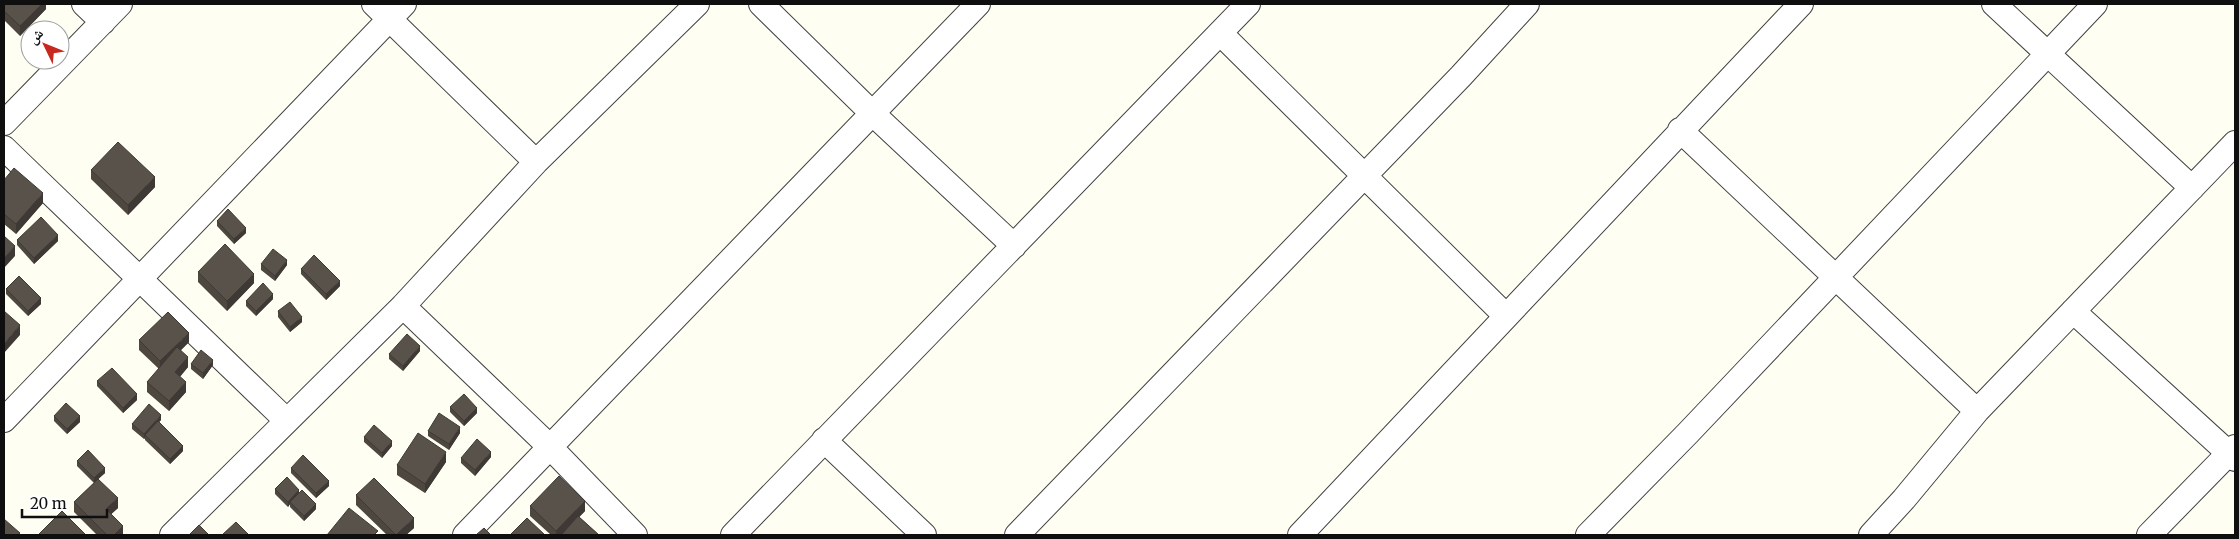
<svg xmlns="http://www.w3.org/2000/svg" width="2239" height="539" viewBox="0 0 2239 539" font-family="Merriweather,'Noto Naskh Arabic',serif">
<rect width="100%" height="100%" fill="#fffef2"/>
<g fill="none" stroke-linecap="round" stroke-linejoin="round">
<defs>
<path id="street" d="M84,4l19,18
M374,4l162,158
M761,4l111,109 142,133
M1994,4l198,184
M1220,33l286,283
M4,123l116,-119
M1680,130l297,281
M4,148l283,273
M403,306l147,141 85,88
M2073,311l162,148
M4,420l400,-416
M824,440l100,95
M172,535l231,-229 133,-144 161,-158
M465,535l513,-531
M733,535l515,-531
M1017,535l444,-459 66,-72
M1300,535l501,-531
M1588,535l100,-102 407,-429
M1871,535l33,-36 73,-88 258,-268
M2149,535l86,-88"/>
</defs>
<use href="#street" stroke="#424242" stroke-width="26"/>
<use href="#street" stroke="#fff" stroke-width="24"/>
</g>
<path fill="#4d4740" d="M4,4h42v5l-26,27 -16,-16z
M91,170l64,17 -27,28 -37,-36z
M4,180l39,23 -27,31 -12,-10z
M217,221l29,12 -12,11 -17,-18z
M17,240l41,1 -24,23 -17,-19z
M261,264l26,1 -12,16 -14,-11z
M301,269l39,17 -14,14 -25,-26z
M198,272l56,11 -27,28 -29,-29z
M6,289l35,15 -13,12 -22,-22z
M273,299l-17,17 -10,-10v-5z
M278,311l24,11 -12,10 -12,-15z
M139,340l50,2 -8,8 7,17 -8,10 6,15 -17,19 -22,-19v-10l12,-13 -20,-19z
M420,351l-17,20 -14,-12v-5z
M191,364l22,1 -10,14 -12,-10z
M97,381l40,19 -14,13 -26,-27z
M450,407l27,6 -13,13 -14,-14z
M54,416l26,6 -13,12 -13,-13z
M161,420l-2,2 24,29 -13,13 -25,-24v-2l-1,1 -12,-10v-5z
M428,431l32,2 -11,17 -21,-14z
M364,437l28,9 -10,12 -18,-16z
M491,457l-16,19 -14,-13v-5z
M77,461l28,12 -7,6 20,29 -7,6 12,21h-26l-23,-23v-10l20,-19 -17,-17z
M446,462l-21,31 -28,-18v-10z
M291,468l38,18 -13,12 -25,-25z
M275,489l24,4 17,16 -12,12 -14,-14v-3l-2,3 -13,-13z
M356,495l58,33 -8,7h-19l-31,-30z
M530,506l55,5 -6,6 20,18h-48l-21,-19z"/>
<path fill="#3e3934" d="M42,4h4v5l-26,27v-10z
M155,177v10l-27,28v-10z
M43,193v10l-27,31v-10z
M246,228v5l-12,11v-5z
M58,235v6l-24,23v-6z
M15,246v10l-11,12v-10z
M287,260v5l-12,16v-5z
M254,274v9l-27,28v-10z
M340,281v5l-14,14v-6z
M273,294v5l-17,17v-5z
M41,298v6l-13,12v-5z
M302,317v5l-12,10v-5z
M20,325v10l-16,18v-9z
M189,333v9l-29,29v-10z
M420,346v5l-17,20v-5z
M188,357v10l-13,15v-10z
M213,360v5l-10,14v-6z
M186,382v10l-17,19v-10z
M137,394v6l-14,13v-5z
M477,408v5l-13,13v-5z
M161,415v5l-15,16 -1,-1v3l-1,1v-5z
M80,416v6l-13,12v-5z
M460,427v6l-11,17v-6z
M392,441v5l-10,12v-5z
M183,446v5l-13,13v-5z
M446,452v10l-21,31v-9z
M491,452v5l-16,19v-6z
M105,468v5l-11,10v-5z
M329,481v5l-13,12v-5z
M299,490v5l-9,7v2l-2,3v-5z
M118,498v10l-12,11v-10z
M585,501v10l-23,24h-6v-4z
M316,504v5l-12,12v-5z
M414,518v10l-8,7h-10z
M123,526v9h-9z"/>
<path fill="#59524b" stroke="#3e3934" d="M4,4h38l-22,22 -16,-15z
M118,142l37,35 -27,28 -37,-35z
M14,168l29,25 -27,31 -12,-10v-34z
M228,209l18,19 -12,11 -17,-18z
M41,217l17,18 -24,23 -17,-18z
M4,236l11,10 -11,12z
M225,244l29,30 -27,27 -29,-29z
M273,249l14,11 -12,16 -14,-12z
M314,255l26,26 -14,13 -25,-25z
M19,276l22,22 -13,13 -22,-22z
M263,283l10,11 -17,17 -10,-10z
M290,302l12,15 -12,10 -12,-16z
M4,311l16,14 -16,19z
M168,312l21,21 -29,28 -21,-21z
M407,334l13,12 -17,20 -14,-12z
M177,347l11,10 -13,15 11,10 -17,19 -22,-19z
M201,350l12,10 -10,13 -12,-9z
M112,368l25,26 -14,14 -26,-27z
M464,394l13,14 -13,13 -14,-14z
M66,403l14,13 -13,13 -13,-13z
M149,404l12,11 -17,19 -12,-10z
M439,413l21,14 -11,17 -21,-13z
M158,421l25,25 -13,13 -25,-24z
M374,425l18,16 -10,12 -18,-16z
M418,433l28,19 -21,32 -28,-19z
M477,439l14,13 -16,18 -14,-12z
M88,450l17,18 -11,10 -17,-17z
M303,455l26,26 -13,12 -25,-25z
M559,476l26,25 -29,30 -26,-25z
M287,477l12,13 -11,12 -13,-13z
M374,478l40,40 -18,17 -40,-40z
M98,479l20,19 -12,11 17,17 -9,9h-7l-33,-33z
M302,490l14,14 -12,12 -14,-14z
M349,508l29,23 -4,4h-47z
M62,511l24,24h-48z
M578,516l21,19h-36l-1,-1z
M527,518l18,17h-35z
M4,519l16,14 -2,2h-14z
M236,522l13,13h-27z
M199,525l10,10h-20z
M484,528l7,7h-15z"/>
<rect width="2239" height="539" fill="none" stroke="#0f0f0f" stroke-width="10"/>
<g transform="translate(45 45) rotate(313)"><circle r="24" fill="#ffffff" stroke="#9f9f9f"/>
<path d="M0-4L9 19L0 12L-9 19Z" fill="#c8291f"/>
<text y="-8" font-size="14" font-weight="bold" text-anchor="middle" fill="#0f0f0f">ش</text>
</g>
<path d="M22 509v8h85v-8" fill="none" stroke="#0f0f0f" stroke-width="2.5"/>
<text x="30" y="509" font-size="15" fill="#0f0f0f" stroke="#ffffff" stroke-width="4" paint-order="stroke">20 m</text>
</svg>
